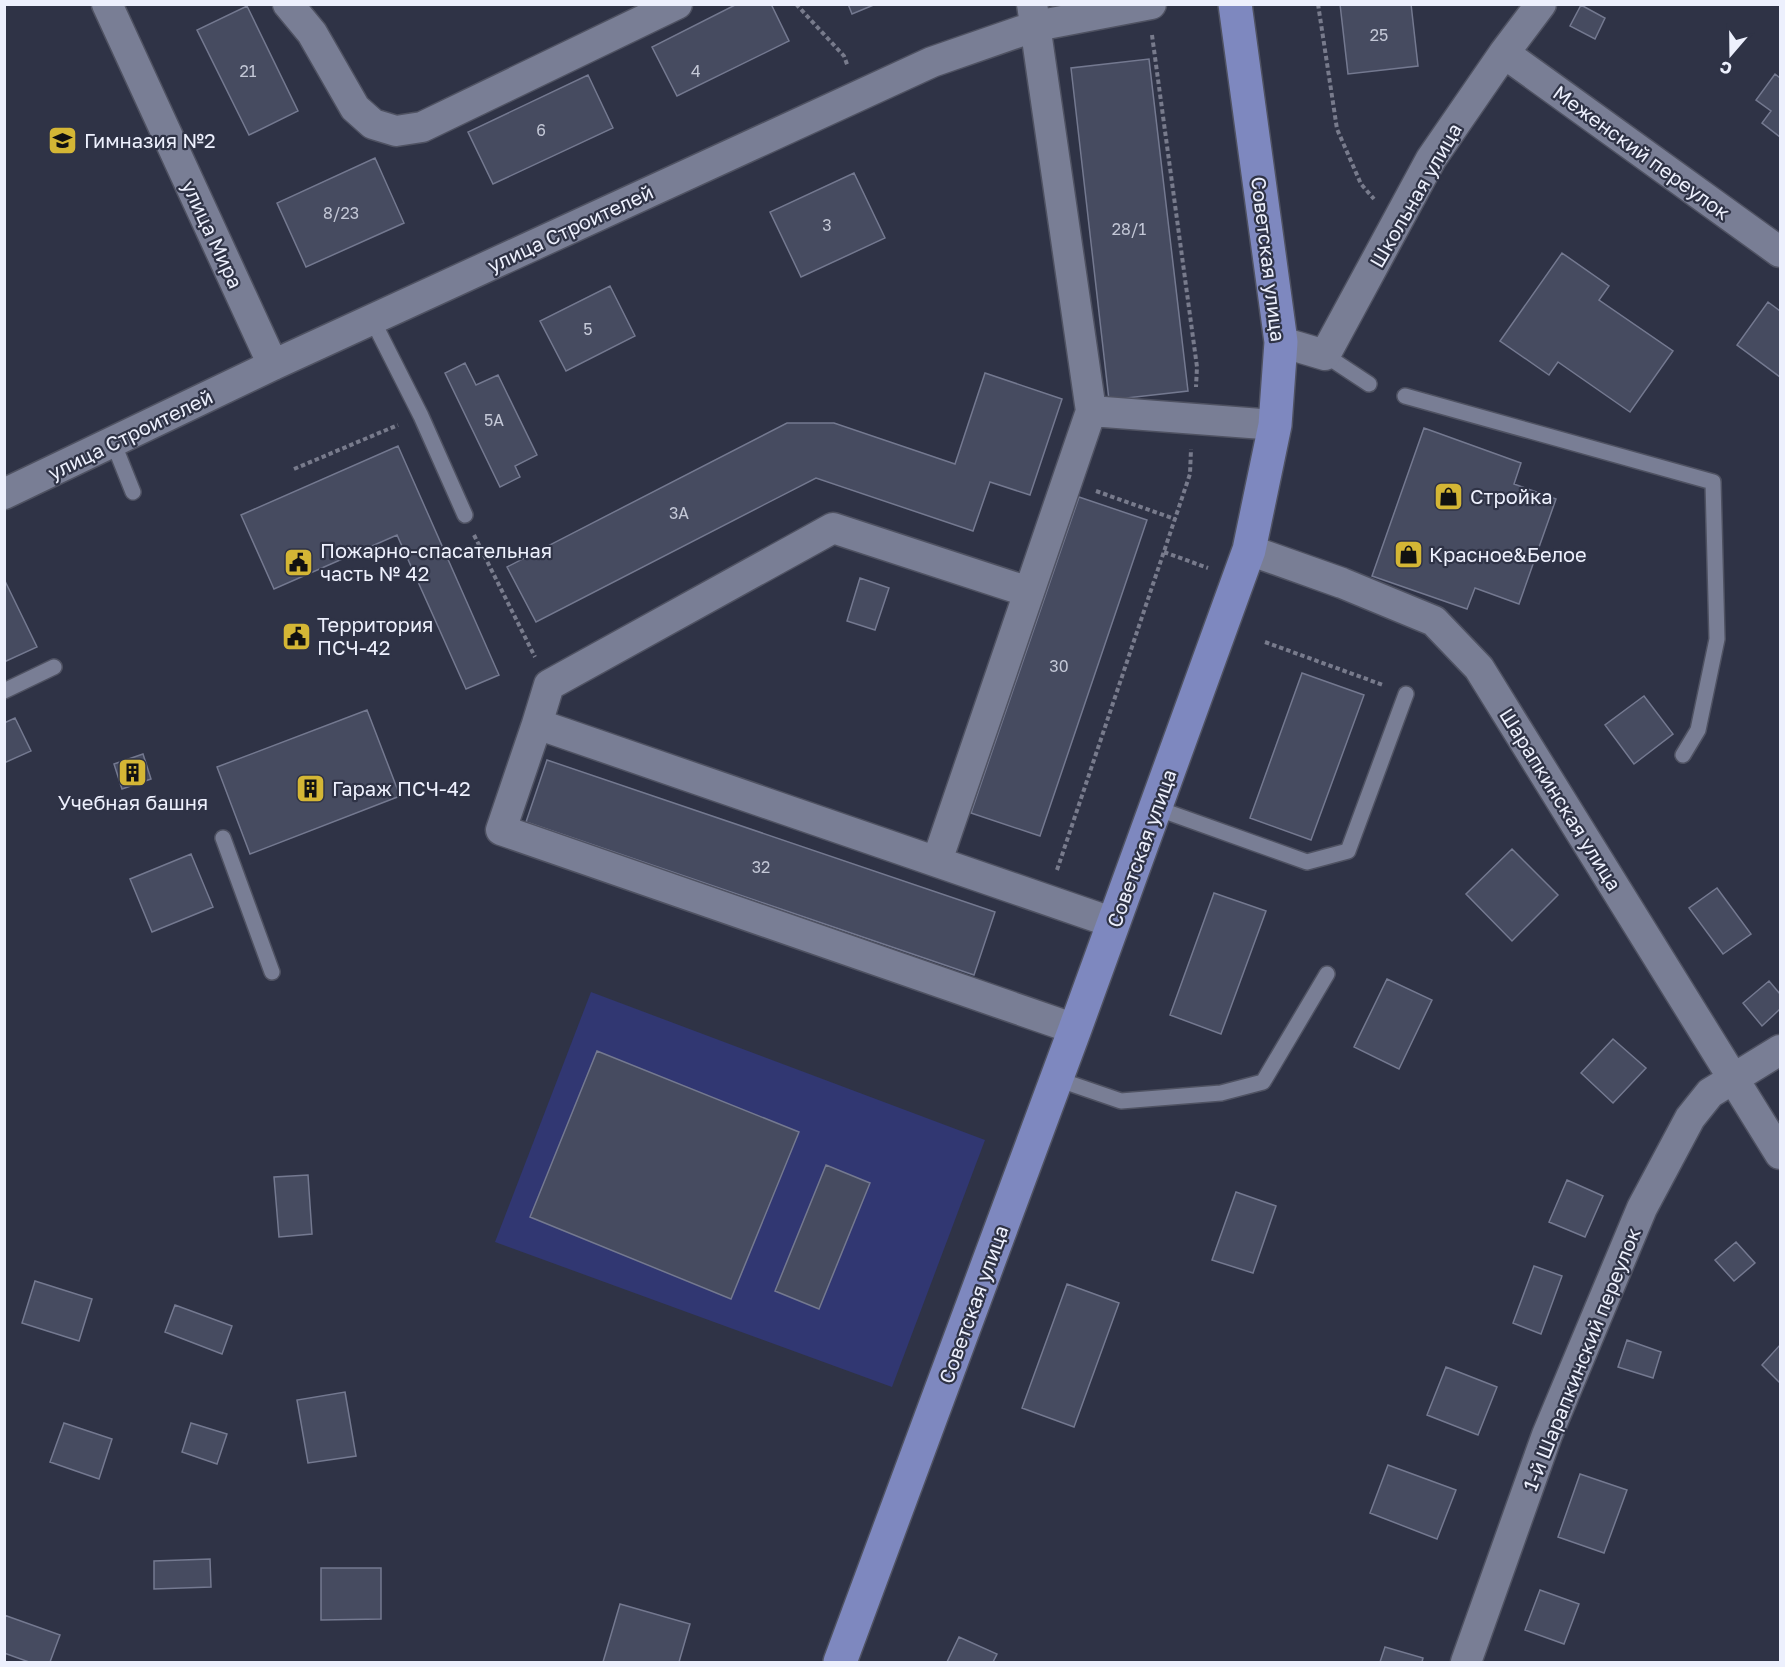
<svg xmlns="http://www.w3.org/2000/svg" width="1785" height="1667" viewBox="0 0 1785 1667" font-family="'Golos Text',sans-serif">
<rect width="100%" height="100%" fill="#2f3346"/>
<path fill="#313772" d="M591,992l394,148 -93,247 -397,-145z"/>
<path fill="#464b60" stroke="#747990" stroke-width="1.5" d="M737,4h34l18,37 -112,55 -25,-49z
M848,4h28l-24,10z
M1340,4h71l7,62 -70,8z
M1581,5l24,13 -10,21 -25,-13z
M247,6l51,105 -49,24 -52,-105z
M1149,59l39,332 -79,9 -38,-332z
M1775,74l5,4v59l-18,-14 9,-12 -15,-11z
M588,75l25,53 -120,56 -25,-52z
M375,158l29,65 -98,44 -29,-64z
M854,173l31,65 -84,39 -31,-65z
M1562,253l47,33 -10,14 74,51 -43,61 -72,-50 -9,13 -49,-34z
M610,286l25,50 -69,35 -26,-50z
M1768,302l12,9v66l-43,-32z
M465,363l11,22 22,-10 39,80 -22,11 5,11 -20,10 -55,-114z
M985,373l77,26 -32,96 -40,-13 -17,49 -157,-53 -280,144 -29,-55 280,-144h47l121,41z
M1424,428l97,35 -7,21 42,15 -37,105 -44,-16 -8,21 -95,-33z
M398,446l101,229 -33,14 -69,-154 -123,54 -33,-74z
M1079,497l68,23 -107,316 -69,-23z
M860,578l29,10 -14,42 -28,-9z
M4,579l33,68 -33,15z
M1302,673l62,22 -53,145 -61,-22z
M1644,696l29,38 -39,30 -29,-39z
M367,710l33,86 -150,58 -33,-87z
M15,718l16,33 -27,12v-40z
M143,754l8,25 -29,10 -8,-25z
M547,760l448,152 -21,63 -448,-153z
M1512,849l46,46 -46,46 -46,-47z
M191,854l22,53 -61,25 -22,-53z
M1717,888l34,46 -28,20 -34,-46z
M1214,893l52,18 -45,123 -51,-19z
M1387,979l45,21 -33,69 -45,-22z
M1769,981l11,13v15l-18,17 -19,-23z
M1613,1039l33,29 -33,35 -32,-30z
M597,1051l202,81 -68,167 -201,-82z
M826,1165l44,18 -51,126 -44,-18z
M308,1175l4,59 -33,3 -5,-60z
M1567,1180l36,16 -18,41 -36,-15z
M1236,1192l40,14 -23,67 -41,-13z
M1736,1242l19,21 -21,18 -19,-21z
M1534,1266l28,10 -21,58 -28,-11z
M35,1281l57,18 -13,42 -57,-18z
M1067,1284l52,19 -45,124 -52,-19z
M175,1305l57,21 -10,28 -57,-22z
M1627,1340l34,12 -8,26 -35,-11z
M1780,1345v38l-18,-18z
M1446,1367l51,20 -19,48 -51,-20z
M345,1392l11,64 -48,7 -11,-63z
M64,1423l48,16 -13,40 -49,-17z
M191,1423l36,11 -10,30 -35,-12z
M1388,1465l68,25 -19,49 -67,-26z
M1580,1474l47,16 -23,63 -46,-16z
M210,1559l1,28 -57,2v-28z
M321,1568h60v51l-60,1z
M1540,1590l39,14 -15,40 -39,-14z
M620,1604l70,20 -11,38h-76z
M4,1615l56,20 -10,27h-21l-25,-9z
M959,1637l38,17 -4,8h-46z
M1385,1647l38,11 -1,4h-42z"/>
<g fill="none" stroke-linecap="round" stroke-linejoin="round">
<defs>
<path id="service" d="M372,319l49,97 44,99
M1325,355l44,29
M1405,396l308,86 4,157 -19,91 -15,25
M113,442l20,50
M4,691l50,-24
M1156,808l151,54 41,-11 58,-157
M223,838l49,134
M1057,1079l64,22 100,-8 42,-11 64,-108"/>
<path id="minor" d="M107,4l166,361
M288,4l24,29 43,75 18,16 23,7 26,-4 255,-123
M1504,53l276,199
M1281,342l44,13 106,-196 73,-106 37,-49
M1091,411l184,14
M4,494l269,-129 659,-303 104,-36 115,-22
M1249,550l93,33 92,38 45,47 301,486
M537,724l12,-39 284,-157 196,64
M937,861l154,-450 -59,-407
M1075,1029l-574,-199 36,-106 577,199
M1466,1662l81,-227 95,-227 48,-90 20,-25 70,-43"/>
<path id="primary" d="M840,1662l235,-633 174,-479 26,-125 6,-83 -46,-338"/>
</defs>
<use href="#service" stroke="#4f5262" stroke-width="18"/>
<use href="#minor" stroke="#4f5262" stroke-width="33"/>
<use href="#primary" stroke="#4f5262" stroke-width="36"/>
<path stroke="#787b8c" stroke-width="4" stroke-dasharray="4.5 3" stroke-linecap="butt" d="M796,4l48,52 4,11
M1318,4l19,125 24,55 13,15
M1152,35l45,332 -1,20
M294,469l104,-44
M1096,491l79,28
M474,535l61,122
M1164,552l44,16
M1265,642l118,43
M1057,870l133,-396 1,-25"/>
<use href="#service" stroke="#797e95" stroke-width="15"/>
<use href="#minor" stroke="#797e95" stroke-width="30"/>
<use href="#primary" stroke="#7e88bf" stroke-width="33"/>
</g>
<defs>
<symbol id="school-square" viewBox="-11 -11 22 22"><rect x="-9" y="-9" width="18" height="18" rx="4" fill="#d4b635" stroke="#2f3346"/><path d="M0-5L7-2L0 1L-7-2ZM-4 1L0 2.5L4 1V4Q0 6-4 4Z" fill="#111"/></symbol>
<symbol id="shop-square" viewBox="-11 -11 22 22"><rect x="-9" y="-9" width="18" height="18" rx="4" fill="#d4b635" stroke="#2f3346"/><path d="M-5-2.5h2.3a2.7 3.5 0 0 1 5.4 0H5L5.5 6h-11ZM-1.5-2.5h3a1.5 2.3 0 0 0-3 0Z" fill="#111"/></symbol>
<symbol id="civic-square" viewBox="-11 -11 22 22"><rect x="-9" y="-9" width="18" height="18" rx="4" fill="#d4b635" stroke="#2f3346"/><path d="M-.6-6.5H3V-4.5H.6V-3L4-1V1h2V6H-6V1h2V-1L-.6-3ZM-1.2 2.5V6h2.4V2.5Z" fill="#111"/></symbol>
<symbol id="building-square" viewBox="-11 -11 22 22"><rect x="-9" y="-9" width="18" height="18" rx="4" fill="#d4b635" stroke="#2f3346"/><path d="M-4-6H4V6H1V3H-1V6H-4ZM-2.5-4.3h1.7v1.8h-1.7ZM.8-4.3h1.7v1.8H.8ZM-2.5-1h1.7V.8h-1.7ZM.8-1h1.7V.8H.8Z" fill="#111"/></symbol>
</defs>
<g fill-rule="evenodd">
<use href="#school-square" x="46" y="124" width="33" height="33"/>
<use href="#shop-square" x="1432" y="480" width="33" height="33"/>
<use href="#shop-square" x="1392" y="538" width="33" height="33"/>
<use href="#civic-square" x="282" y="546" width="33" height="33"/>
<use href="#civic-square" x="280" y="620" width="33" height="33"/>
<use href="#building-square" x="116" y="756" width="33" height="33"/>
<use href="#building-square" x="294" y="772" width="33" height="33"/>
</g>
<g text-anchor="middle" dominant-baseline="central" stroke-width="4.5" stroke-linejoin="round" paint-order="stroke">
<g font-size="16" fill="#c3c7d6">
<text x="1379" y="35">25</text>
<text x="248" y="71">21</text>
<text x="696" y="71">4</text>
<text x="541" y="130">6</text>
<text x="341" y="213">8/23</text>
<text x="827" y="225">3</text>
<text x="1129" y="229">28/1</text>
<text x="588" y="329">5</text>
<text x="494" y="420">5А</text>
<text x="679" y="513">3А</text>
<text x="1059" y="666">30</text>
<text x="761" y="867">32</text>
</g>
<g font-size="20" fill="#edf0fd" stroke="#2f3346" text-anchor="start">
<text x="84" y="140">Гимназия №2</text>
<text x="1470" y="496">Стройка</text>
<text x="320" y="550">Пожарно-спасательная<tspan x="320" dy="23">часть № 42</tspan></text>
<text x="1429" y="554">Красное&amp;Белое</text>
<text x="317" y="624">Территория<tspan x="317" dy="23">ПСЧ-42</tspan></text>
<text x="332" y="788">Гараж ПСЧ-42</text>
<text x="133" y="802" text-anchor="middle">Учебная башня</text>
</g>
<g font-size="20" fill="#edf0fd" stroke="#2f3346">
<text transform="translate(1642 152) rotate(36)">Меженский переулок</text>
<text transform="translate(1415 195) rotate(-60)">Школьная улица</text>
<text transform="translate(570 228) rotate(-25)">улица Строителей</text>
<text transform="translate(213 234) rotate(65)">улица Мира</text>
<text transform="translate(1269 259) rotate(83)">Советская улица</text>
<text transform="translate(130 434) rotate(-26)">улица Строителей</text>
<text transform="translate(1561 799) rotate(58)">Шарапкинская улица</text>
<text transform="translate(1141 848) rotate(-70)">Советская улица</text>
<text transform="translate(973 1304) rotate(-70)">Советская улица</text>
<text transform="translate(1581 1359) rotate(-68)">1-й Шарапкинский переулок</text>
</g>
</g>
<rect width="1785" height="1667" fill="none" stroke="#edf0fd" stroke-width="12"/>
<g transform="translate(1731 54) rotate(200)" stroke="#2f3346" stroke-width="4.5" paint-order="stroke">
<path d="M0-4.5L10 22L0 15L-10 22Z" fill="#edf0fd"/>
<text y="-9" font-size="16" font-weight="bold" text-anchor="middle" fill="#edf0fd">С</text>
</g>
</svg>
